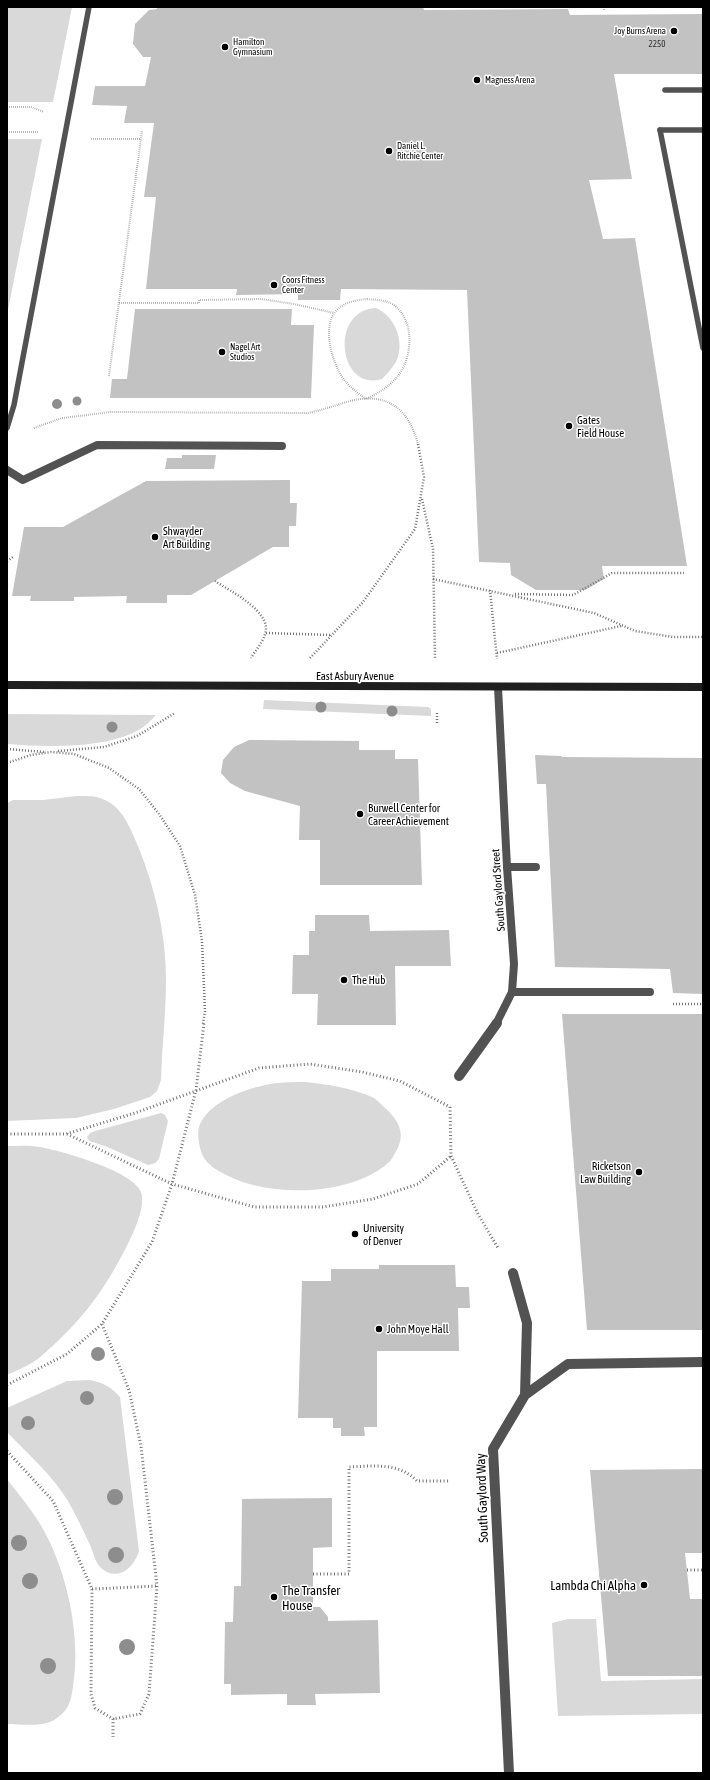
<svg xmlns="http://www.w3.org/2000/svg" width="710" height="1780" viewBox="0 0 710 1780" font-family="'Asap Condensed',sans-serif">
<rect width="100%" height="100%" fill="#fff"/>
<path fill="#d9d9d9" d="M7,7h65l-19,95h-46z
M7,139h35l-35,176z
M376,308c20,9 29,34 20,54 -4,6 -9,12 -14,17 -44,13 -53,-69 -6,-71z
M264,700l164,7 3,2v7l-168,-7z
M7,715v-1l149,1c-6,7 -13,13 -21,17 -35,17 -90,15 -128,12z
M76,796c10,0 20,-1 29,4 18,8 26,30 33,46 17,42 28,88 28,133 0,34 -4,68 -5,101l-4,11 -7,6 -36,12 -38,9 -69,3v-318l6,-3h30z
M304,1082c23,2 47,6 68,15 4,2 8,6 12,10 15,13 23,28 11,46 -2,4 -4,8 -7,10 -36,32 -111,34 -153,16 -13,-6 -30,-13 -34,-28 -2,-6 -4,-17 -2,-24 9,-27 53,-41 78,-44 9,-1 18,-1 27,-1z
M161,1113l4,2 3,6 -9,38c-3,4 -6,5 -11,6l-43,-19 -16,-5 -2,-4 3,-4 5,-2z
M7,1146c11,0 23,-1 33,1 22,4 93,24 101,45 9,23 -34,92 -49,111 -15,20 -34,39 -53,55 -9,7 -21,12 -32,17z
M90,1380c14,3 21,7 30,17l19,154c-5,17 -22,32 -39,16 -5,-5 -7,-16 -10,-22 -7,-15 -14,-30 -22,-44 -16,-26 -40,-47 -61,-69v-24l60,-27z
M7,1479c12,16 26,32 36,50 23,41 37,102 31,149 -2,16 -2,30 -17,40 -13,10 -34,6 -50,6z
M568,1619h28l5,62 102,-2v35l-145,2 -6,-93z"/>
<path fill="#c2c2c2" d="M157,7h266l1,3 144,-1 2,6 133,-1v60h-89l18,105 -43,1 14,59 32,-1 52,328h-85l2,13 -19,11h-49l-25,-15 -1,-12 -31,-1 -12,-272 -126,-1 -1,11h-42v-6l-62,1 1,-6h-91l10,-92h-12l10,-74h-30l3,-17 -35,-1 3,-19h50l6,-29h-8l-10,-13 2,-20 14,-14 8,-1z
M135,309h157l-1,16h23l-3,73h-201l2,-19h15z
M182,455h34l-2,14h-49l2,-11h15z
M290,480v23h7l-1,23h-7v21h-16l-82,48h-24v8h-41l1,-7 -53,1v4h-44l1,-5h-19l12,-69h39l83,-46z
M249,740l110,1v9h36v9h23l4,126h-102v-45h-21l1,-34 -55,-15 -15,-8 -9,-10 2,-13 11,-13z
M535,755l26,1 1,1 141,1v236l-30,-1 -3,-24 -115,-2 -9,-183h-9z
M315,915h54l1,16 79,-1 2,36h-56l1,59h-79l1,-31h-26l1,-39h16v-24h6z
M562,1014h141v316h-116z
M379,1265h76l1,22h13l1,21h-12l1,43h-82v76h-13l1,9h-24v-8h-8v-10h-35l4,-137h29v-12h48z
M703,1469v84h-18l5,46h13v77h-95l-18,-206z
M332,1498v49l-19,1v59h7l8,10v4l50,-1 2,73 -65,1 1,11h-29v-11l-56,1v-11h-7l1,-62h8l1,-36h7l1,-87z"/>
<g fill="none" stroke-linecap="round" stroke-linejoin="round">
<path stroke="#747474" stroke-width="2" stroke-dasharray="0.5 1.5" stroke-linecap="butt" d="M604,7v3
M9,107h22l13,5
M7,132h31
M91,139h50
M367,299c9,1 19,1 27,6 20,15 19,49 6,68 -8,12 -21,20 -34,26 -7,-5 -15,-11 -21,-18 -12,-15 -24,-53 -9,-70 8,-9 20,-11 31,-12z
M119,303h80v-3l62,-1 33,5 40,9
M109,376l33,-245
M34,428l28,-10 48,-6 198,1c15,-3 28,-8 42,-12 37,-9 59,7 68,44"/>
<path stroke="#747474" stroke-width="2.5" stroke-dasharray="1 2" stroke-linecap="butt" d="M422,499l11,50 2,109
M7,561l6,-4
M433,579l161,34 41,18 38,6h30
M215,581c15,10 58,31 50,53 -2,8 -10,17 -14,24
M490,590l7,69
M515,594l58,1 39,-22h72
M266,633l66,2
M497,653l124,-27
M310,658l53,-56 52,-73 9,-52 -6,-33
M437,713v10
M7,749l38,3
M58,751l46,-4 33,-11 38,-23
M7,763l24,-8 20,-3 23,2 35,14 30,21 20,25 21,32 15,49 7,46 3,70 -2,13
M673,1004h30"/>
<path stroke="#747474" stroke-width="3" stroke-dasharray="1 2.5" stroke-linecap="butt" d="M450,1107l1,49 27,58 20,34
M7,1134h59l69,-21 124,-45 51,-4 52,8 38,9 50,26
M67,1134l105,50 82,23h69l50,-8 45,-15 33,-28
M102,1324l27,66 12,56 16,140 -8,108 -9,20 -27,5
M7,1385l60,-31 35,-30 50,-82 20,-58 24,-94 8,-67
M7,1451l46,50 39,88 -1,105 4,14 18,11v18
M687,1570h16
M313,1574h36v-107c24,-1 50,-5 68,14h33
M92,1589l65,-3"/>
<path stroke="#525252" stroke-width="5.5" d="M665,90h38
M660,130l43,218
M7,428l7,-23 75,-398"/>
<path stroke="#525252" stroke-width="8" d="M7,470l16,10 74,-35 185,1
M507,867h29
M512,992h138"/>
<path stroke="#525252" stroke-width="10" d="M513,1273l14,50 -2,72
M509,1773l-16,-324 32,-54 43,-31 135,-2"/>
<path stroke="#525252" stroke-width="5.5" d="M660,130h43"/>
<path stroke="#525252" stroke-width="8" d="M496,1024l16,-32 2,-28 -7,-97 -9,-180"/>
<path stroke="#525252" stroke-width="10" d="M459,1076l38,-53"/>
<path stroke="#1f1f1f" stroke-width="8" d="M7,685l696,2"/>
</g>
<g fill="#8d8d8d">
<circle cx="77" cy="401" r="4.5"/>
<circle cx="57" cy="404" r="5"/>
<circle cx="321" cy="707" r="5.5"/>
<circle cx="392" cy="711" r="5.5"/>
<circle cx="112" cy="727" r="5.5"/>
<circle cx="98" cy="1354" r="7"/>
<circle cx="87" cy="1398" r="7"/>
<circle cx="28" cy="1423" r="7"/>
<circle cx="115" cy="1497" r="8"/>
<circle cx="19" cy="1543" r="8"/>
<circle cx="116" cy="1555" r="8"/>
<circle cx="30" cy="1581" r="8"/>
<circle cx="127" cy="1647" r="8"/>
<circle cx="48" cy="1666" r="8"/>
</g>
<g fill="#000" stroke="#fff" stroke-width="1.5">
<circle cx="674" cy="31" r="4"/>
<circle cx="225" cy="47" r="4"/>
<circle cx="477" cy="80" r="4"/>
<circle cx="389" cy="151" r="4"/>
<circle cx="274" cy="285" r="4"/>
<circle cx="222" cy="352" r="4"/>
<circle cx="569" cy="426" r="4"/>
<circle cx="155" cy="537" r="4"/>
<circle cx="360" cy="814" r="4"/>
<circle cx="344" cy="980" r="4"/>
<circle cx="639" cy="1172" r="4"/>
<circle cx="355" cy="1234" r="4"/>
<circle cx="379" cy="1329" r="4"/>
<circle cx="644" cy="1585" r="4"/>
<circle cx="274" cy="1597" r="4"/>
</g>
<g text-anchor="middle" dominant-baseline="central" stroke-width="3" stroke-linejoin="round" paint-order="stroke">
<g font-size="9" fill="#000" stroke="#fff" text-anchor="start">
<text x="666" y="31" text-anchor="end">Joy Burns Arena</text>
<text x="233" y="42">Hamilton<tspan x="233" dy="10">Gymnasium</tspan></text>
<text x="485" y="80">Magness Arena</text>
<text x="397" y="146">Daniel L.<tspan x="397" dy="10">Ritchie Center</tspan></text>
<text x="282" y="280">Coors Fitness<tspan x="282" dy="10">Center</tspan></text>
<text x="230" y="347">Nagel Art<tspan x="230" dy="10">Studios</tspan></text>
</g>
<g font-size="9" fill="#303030">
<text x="657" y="44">2250</text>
</g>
<g font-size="11" fill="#000" stroke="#fff" text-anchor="start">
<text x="577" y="420">Gates<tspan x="577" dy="13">Field House</tspan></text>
<text x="163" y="531">Shwayder<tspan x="163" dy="13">Art Building</tspan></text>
<text x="368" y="808">Burwell Center for<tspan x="368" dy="13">Career Achievement</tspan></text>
<text x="352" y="980">The Hub</text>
<text x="631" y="1166" text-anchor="end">Ricketson<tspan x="631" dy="13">Law Building</tspan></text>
<text x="363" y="1228">University<tspan x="363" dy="13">of Denver</tspan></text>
<text x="387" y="1329">John Moye Hall</text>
</g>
<g font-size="11" fill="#000" stroke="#fff">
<text x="355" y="676">East Asbury Avenue</text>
<text transform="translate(498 890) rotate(-94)">South Gaylord Street</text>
</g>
<g font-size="13" fill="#000" stroke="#fff">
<text transform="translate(482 1498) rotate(-92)">South Gaylord Way</text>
</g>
<g font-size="13" fill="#000" stroke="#fff" text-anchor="end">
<text x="636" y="1585">Lambda Chi Alpha</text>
<text x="282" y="1590" text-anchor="start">The Transfer<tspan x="282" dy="15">House</tspan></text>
</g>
</g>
<rect width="710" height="1780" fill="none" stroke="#000000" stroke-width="16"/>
</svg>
